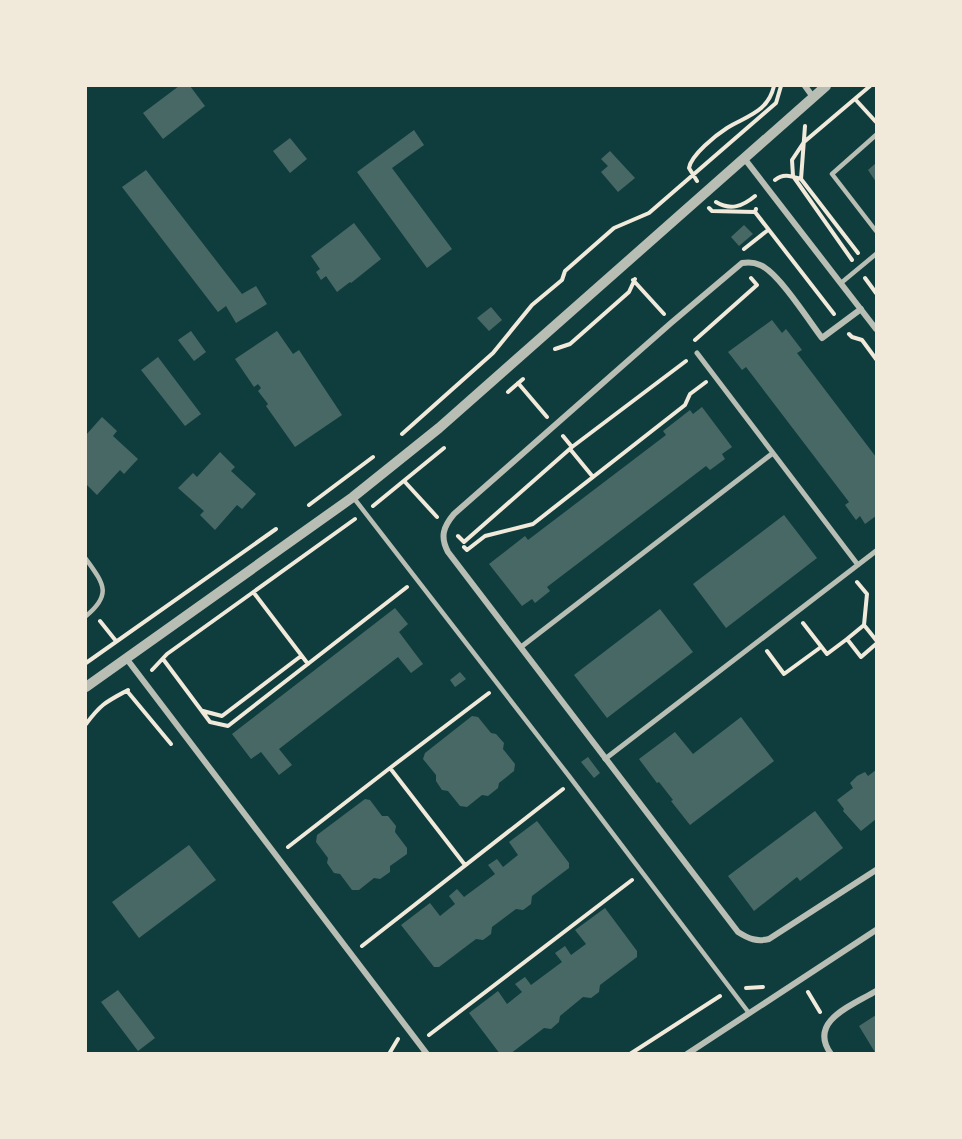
<svg xmlns="http://www.w3.org/2000/svg" width="962" height="1139" viewBox="0 0 962 1139" font-family="Overpass,sans-serif">
<rect width="100%" height="100%" fill="#0f3d3e"/>
<path fill="#486865" d="M179,86h11l15,20 -42,33 -20,-26z
M414,130l10,15 -32,23 60,81 -25,19 -70,-96z
M290,138l17,21 -17,14 -17,-22z
M610,151l25,27 -17,14 -17,-20 7,-6 -7,-7z
M876,163v19l-8,-12z
M146,170l96,124 14,-8 11,18 -31,19 -10,-17 -8,6 -96,-125z
M354,223l27,36 -30,24 -1,-1 -13,10 -11,-16 -5,4 -5,-8 4,-3 -9,-13z
M744,225l9,9 -14,12 -8,-9z
M491,307l11,13 -13,11 -12,-13z
M772,320l10,13 4,-4 16,21 -5,3 79,104v59l-11,8 -5,-8 -4,4 -11,-15 4,-3 -103,-135 -4,3 -14,-18z
M191,331l15,21 -12,9 -16,-21z
M277,331l16,23 6,-4 43,65 -47,32 -29,-41 2,-2 -10,-13 3,-3 -3,-4 -4,3 -19,-28z
M158,357l43,57 -16,12 -44,-56z
M702,407l30,40 -10,7 3,5 -15,11 -4,-4 -159,121 3,4 -15,12 -3,-4 -10,7 -33,-42 36,-28 3,4 138,-105 -3,-4 27,-21 3,4z
M102,417l15,14 -4,5 25,23 -14,15 -4,-4 -23,25 -11,-11v-49z
M220,452l15,15 -4,4 25,23 -14,15 -5,-4 -22,25 -15,-15 4,-4 -26,-23 15,-15 4,4z
M784,515l33,43 -91,70 -33,-44z
M395,608l13,16 -9,8 24,32 -12,9 -13,-16 -119,92 13,16 -13,10 -18,-23 -10,7 -19,-25z
M660,609l33,43 -86,66 -33,-43z
M460,672l6,7 -11,8 -5,-7z
M472,716l6,1 13,16 5,1 8,9 -1,6 12,15 -1,7 -15,12 -1,5 -10,8 -6,-1 -15,12 -7,-1 -12,-15 -6,-1 -6,-9v-6l-13,-16 2,-6z
M741,717l33,44 -84,64 -19,-24 2,-1 -14,-18 -2,1 -18,-24 36,-27 18,22z
M588,757l12,16 -6,5 -13,-16z
M876,770v49l-15,12 -18,-20 1,-2 -7,-9 16,-12 -3,-5 7,-7 8,-4 3,4z
M365,799l5,1 12,16h6l8,10 -1,6 12,16v6l-17,12v6l-10,7 -6,-1 -15,12h-7l-12,-16 -6,-1 -7,-10 1,-5 -12,-16 1,-7z
M815,811l28,37 -43,33 -3,-4 -43,34 -26,-35z
M537,821l32,42v5l-37,28 -1,8 -8,6 -7,-1 -24,18 -1,7 -8,6 -7,-1 -37,28h-5l-33,-42 29,-22 10,13 15,-12 -6,-8 8,-7 7,8 31,-23 -7,-9 9,-6 6,8 15,-12 -9,-13z
M189,845l27,35 -77,58 -27,-36z
M605,908l32,43v6l-37,28 -1,7 -8,6 -8,-1 -23,19 -1,6 -8,7 -7,-1 -34,26h-10l-31,-41 29,-22 9,13 15,-12 -7,-8 10,-7 6,8 31,-23 -7,-9 10,-7 6,9 15,-11 -11,-14z
M118,990l37,48 -17,13 -37,-49z
M876,1015v39l-17,-28z"/>
<g fill="none" stroke-linecap="round" stroke-linejoin="round">
<path stroke="#f1e9da" stroke-width="4" d="M855,99l21,23
M801,179l4,-53
M775,180c8,-7 16,-4 26,-1l57,74
M697,181l-8,-13c2,-13 27,-33 38,-40 20,-12 41,-16 47,-42
M716,202c15,9 27,4 39,-6
M709,208l3,3 43,1
M756,209l-1,3 79,102
M744,249l24,-19
M852,260l-59,-84 -1,-16 12,-18 66,-56
M865,278l11,15
M633,280l31,34
M849,334l3,3 10,3 14,19
M695,340l62,-55 -6,-7
M555,349l15,-5 59,-52 6,-13
M518,383l29,34
M508,392l15,-13
M402,434l91,-81 39,-48 30,-25 3,-9 49,-43 35,-15 127,-110 5,-17
M563,436l9,11
M570,449l23,28
M405,482l32,35
M309,505l64,-48
M373,506l71,-58
M458,536l6,6 108,-95 114,-86
M464,547l3,3 18,-14 48,-12 152,-119 5,-11 16,-12
M857,582l10,12 -3,31
M254,593l54,71
M100,621l16,20
M803,623l24,31 20,-15
M876,640l-12,-15 -17,14 14,18 15,-13
M767,651l17,23 37,-27
M163,659l47,63 18,4 179,-139
M86,663l190,-134
M152,670l15,-16 188,-135
M127,691l44,53
M203,711l19,5 79,-60
M86,724c16,-21 20,-22 42,-34
M390,768l99,-75
M288,847l102,-79 75,97
M362,946l201,-157
M746,988l17,-1
M808,992l12,20
M429,1035l203,-155
M389,1054l9,-15
M630,1054l90,-58"/>
<path stroke="#b8beb3" stroke-width="4.5" d="M876,135l-44,39 44,57
M841,283l35,-29
M353,497l216,279 180,237
M86,559c17,24 27,35 0,57"/>
<path stroke="#b8beb3" stroke-width="5" d="M697,353l76,100
M521,647l252,-194 85,112
M605,759l271,-208"/>
<path stroke="#b8beb3" stroke-width="6" d="M805,86l8,11
M744,158l132,171
M861,309l-39,29c-13,-17 -44,-66 -62,-73 -6,-3 -12,-3 -18,-2l-71,60 -217,191c-11,13 -14,23 -6,38l290,380c11,7 19,10 31,7l107,-69
M126,658l301,396
M687,1054l189,-124
M831,1054c-24,-33 22,-49 45,-63"/>
<path stroke="#b8beb3" stroke-width="10" d="M86,687l267,-190 86,-69 387,-342"/>
</g>
<rect width="962" height="1139" fill="none" stroke="#f1e9da" stroke-width="174"/>
</svg>
